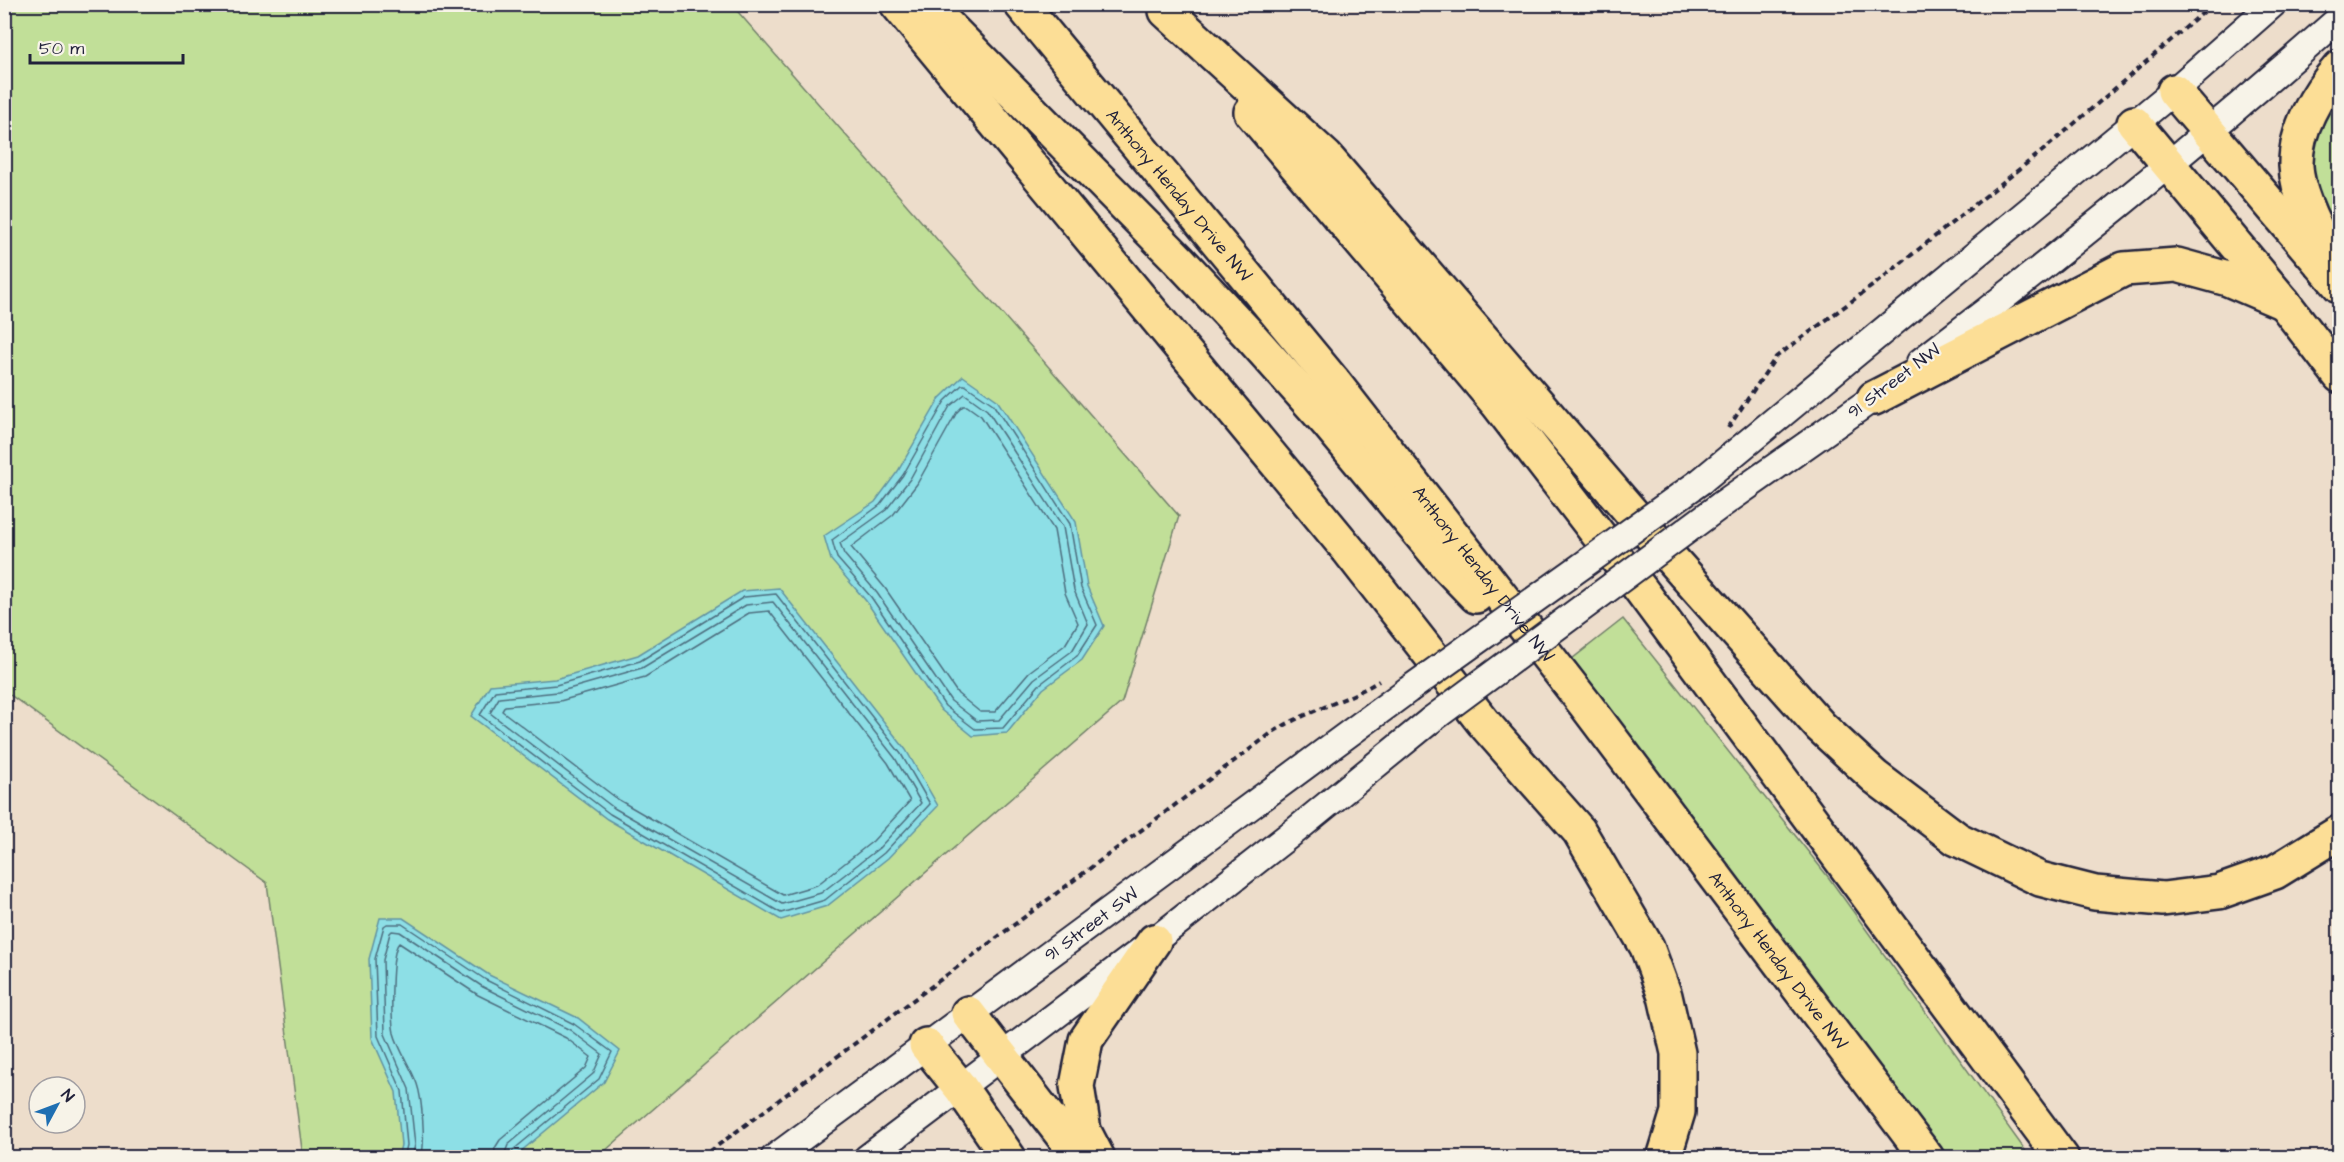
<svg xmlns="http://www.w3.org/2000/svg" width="2344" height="1162" viewBox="0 0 2344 1162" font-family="'Architects Daughter',sans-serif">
<rect width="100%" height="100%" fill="#edddcb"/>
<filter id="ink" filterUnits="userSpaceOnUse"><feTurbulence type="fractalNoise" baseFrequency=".0167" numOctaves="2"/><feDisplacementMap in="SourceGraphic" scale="12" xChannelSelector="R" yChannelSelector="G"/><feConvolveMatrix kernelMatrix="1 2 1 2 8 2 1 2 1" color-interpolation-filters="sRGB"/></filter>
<g filter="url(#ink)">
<path fill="#c1df98" stroke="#72806a" stroke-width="1.5" d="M5,5h727l447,511 -57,186 -524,455h-295l-36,-274 -262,-192z
M2339,90v160l-10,-17 -18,-63 1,-16 11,-36z
M1623,619l206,259 201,279h-87l-74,-104 -297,-394z"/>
<path fill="#8ddfe6" stroke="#6293a2" stroke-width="1.5" d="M963,376l34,24 79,122 11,64 17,40 -22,34 -39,29 -36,44 -34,3 -32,-26 -75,-109 -35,-41 -7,-24 51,-34 23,-31 42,-73z
M779,588l127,162 32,56 -50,52 -61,48 -46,14 -174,-101 -136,-103 19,-31 65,-6 83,-24 104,-64z
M380,918h23l86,57 89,43 42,33 -16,31 -90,75h-116l3,-12 -5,-53 -24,-54 -3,-79z"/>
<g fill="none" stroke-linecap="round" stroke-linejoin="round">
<path stroke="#4d6e7f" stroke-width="1.5" d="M962,385h3l28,19 77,120 11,64 16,37 -20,31 -38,29 -36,43 -28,1 -30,-23 -74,-109 -34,-39 -5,-18 48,-35 23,-30 42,-74z
M965,394l22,16 76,117 11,63 14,34 -16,27 -38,28 -35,41 -22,1 -26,-20 -74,-108 -33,-39 -4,-11 46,-33 24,-31 40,-73z
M963,406h4l14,10 73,114 11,63 13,30 -13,22 -36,27 -34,40h-15l-22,-18 -73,-106 -34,-41 42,-32 24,-31 40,-72z
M776,594l125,160 29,50 -46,49 -59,47 -44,13 -171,-99 -130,-99 15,-24 61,-6 84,-24 104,-64z
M773,602l122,156 26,45 -42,45 -58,45 -39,11 -168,-96 -124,-95 9,-15 59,-6 84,-24 104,-63z
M769,611l119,152 22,38 -37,40 -56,44 -34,10 -164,-95 -117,-89 3,-5 55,-5 85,-24 104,-64z
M404,1158l3,-13 -5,-54 -24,-55 -3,-77 9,-33 3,-2h15l84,56 88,44 38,28 -13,27 -86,71 -2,8
M412,1158l3,-13 -6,-56 -24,-55 -2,-74 7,-27 2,-2 8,1 83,55 87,43 32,24 -9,20 -85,71 -5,13
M421,1158c5,-14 1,-60 -4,-74 -6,-17 -18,-33 -23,-51 -3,-14 -4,-81 5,-90l79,52 88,43 25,19 -5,11 -86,72 -5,8 -1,10"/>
<defs>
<g id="secondary">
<path d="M1920,362c144,-110 284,-224 420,-344"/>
<path d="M1701,481l473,-390 99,-87"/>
<path d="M1721,505l168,-118"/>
<path id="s1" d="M774,1158l634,-468"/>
<path d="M867,1158l287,-217 142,-111 135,-110"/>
</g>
<g id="highway">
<path d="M897,4l453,548 133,170 96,109 68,116 18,49 13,57v59l-14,46"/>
<path d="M926,4l253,256 73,78 74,83 120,144 30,31"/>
<path id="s2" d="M1021,4l311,376 253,324 342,454"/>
<path d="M1166,11l160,146 348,405 147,165 54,50 82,62 83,40 55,14 68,6 56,-7 56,-20 65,-40"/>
<path d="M2174,91l166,195"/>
<path d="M1251,112l246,291 144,187 421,568"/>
<path d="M2134,123l150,180 56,73"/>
<path d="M2328,252c-13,-24 -31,-59 -32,-86 -1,-36 21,-73 44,-99"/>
<path d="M1874,398l250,-129 53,-4 51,14 56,24"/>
<path d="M968,1013l112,145"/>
<path d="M926,1045l34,42 49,71"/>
<path d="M1098,1158l-14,-27 -7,-45 9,-46 68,-99"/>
</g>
</defs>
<use href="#secondary" stroke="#22223b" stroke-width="30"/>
<use href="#highway" stroke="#22223b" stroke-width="38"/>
<path stroke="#22223b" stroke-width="4" stroke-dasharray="6 4.5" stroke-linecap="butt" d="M1728,428l48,-71 99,-73 171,-136 167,-144
M701,1158l572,-426c33,-21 72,-30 106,-51"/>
<use href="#secondary" stroke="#f7f3e8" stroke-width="26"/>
<use href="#highway" stroke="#fcde96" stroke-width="33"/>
<defs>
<path id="secondary-bridge" d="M1408,690l293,-209
M1431,720l290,-215"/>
</defs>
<use href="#secondary-bridge" stroke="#22223b" stroke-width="30" stroke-linecap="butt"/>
<use href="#secondary-bridge" stroke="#f7f3e8" stroke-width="26"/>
</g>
</g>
<g text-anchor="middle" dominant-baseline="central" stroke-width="4.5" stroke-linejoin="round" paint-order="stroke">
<g font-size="18" fill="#22223b" stroke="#f7f3e8">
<text stroke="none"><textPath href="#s2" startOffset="248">Anthony Henday Drive NW</textPath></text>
<text transform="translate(1894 381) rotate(-37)">91 Street NW</text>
<text stroke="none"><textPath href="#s2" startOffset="734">Anthony Henday Drive NW</textPath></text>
<text stroke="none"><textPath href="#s1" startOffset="394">91 Street SW</textPath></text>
<text stroke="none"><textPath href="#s2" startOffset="1220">Anthony Henday Drive NW</textPath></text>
</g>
</g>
<rect width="2344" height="1162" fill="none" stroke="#f7f3e8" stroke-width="24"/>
<rect x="12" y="12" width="2320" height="1138" fill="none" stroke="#22223b" stroke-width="2" filter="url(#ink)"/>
<g transform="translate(57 1105) rotate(49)"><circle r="28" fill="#f7f3e8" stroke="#a29fa3" stroke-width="1.5"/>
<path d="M0-4.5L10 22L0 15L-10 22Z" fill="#1f6fb2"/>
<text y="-9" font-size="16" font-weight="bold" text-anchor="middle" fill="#22223b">N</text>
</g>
<path d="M30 54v9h153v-9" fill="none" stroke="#22223b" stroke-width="3"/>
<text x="39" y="54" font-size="18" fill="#22223b" stroke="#f7f3e8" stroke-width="4.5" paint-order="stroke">50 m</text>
</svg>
